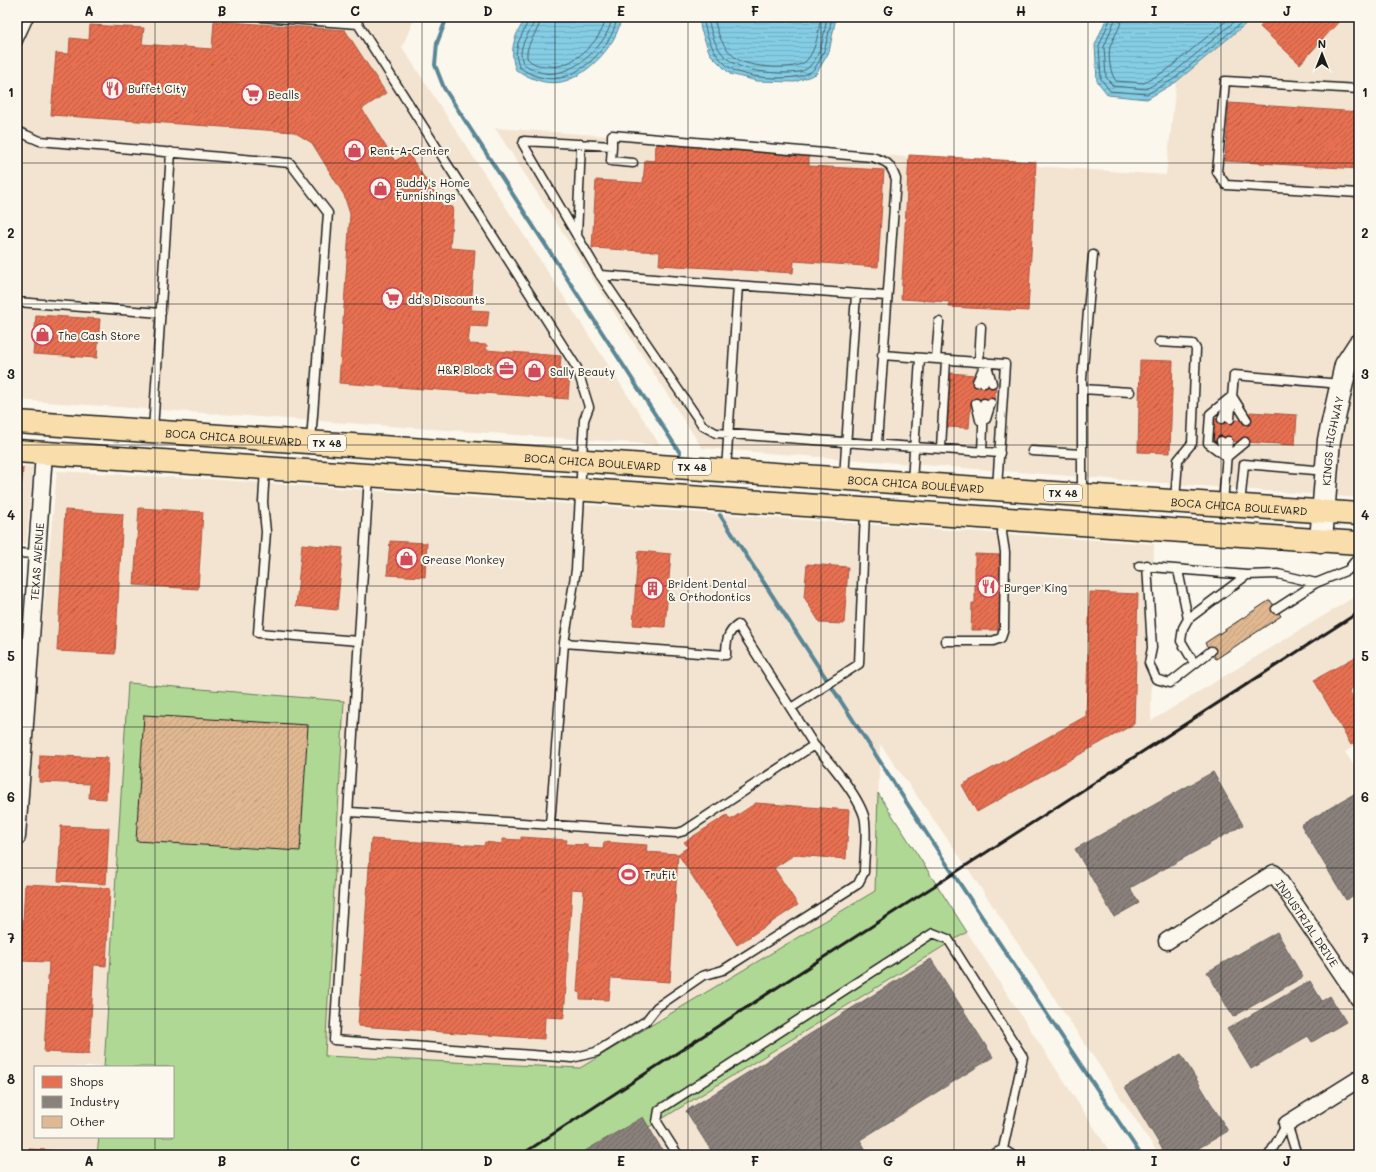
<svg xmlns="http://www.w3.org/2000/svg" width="1376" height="1172" viewBox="0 0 1376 1172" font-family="Mali,sans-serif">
<defs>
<pattern id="water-rules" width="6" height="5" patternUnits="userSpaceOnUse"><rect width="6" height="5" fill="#84cde5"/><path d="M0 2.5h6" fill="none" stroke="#71afc4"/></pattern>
<pattern id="shops-hatch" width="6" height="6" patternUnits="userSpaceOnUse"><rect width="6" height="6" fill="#e76f51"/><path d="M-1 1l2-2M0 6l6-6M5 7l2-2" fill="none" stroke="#ba5a42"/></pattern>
<pattern id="industry-hatch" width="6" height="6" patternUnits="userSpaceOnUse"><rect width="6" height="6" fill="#8a817c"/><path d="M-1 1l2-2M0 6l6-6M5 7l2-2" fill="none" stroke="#706965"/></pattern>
<pattern id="building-hatch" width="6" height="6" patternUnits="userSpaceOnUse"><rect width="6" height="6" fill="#e0b891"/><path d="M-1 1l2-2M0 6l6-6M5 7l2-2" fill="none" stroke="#c09e7c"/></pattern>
</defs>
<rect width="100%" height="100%" fill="#fbf7ec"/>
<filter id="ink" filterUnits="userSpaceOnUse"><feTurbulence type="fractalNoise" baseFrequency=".025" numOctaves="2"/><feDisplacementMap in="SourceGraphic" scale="8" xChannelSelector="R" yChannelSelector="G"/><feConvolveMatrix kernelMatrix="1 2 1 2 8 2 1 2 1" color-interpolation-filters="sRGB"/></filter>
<g filter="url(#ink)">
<path fill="#f3e4d1" d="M17,17h398l-13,30 258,398 -643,-45z
M1254,17h105v481l-657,-50 -207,-320 671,47 10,-93z
M17,465l16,2 -7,77h-9z
M57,471l150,8 947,65 -3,177 208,-127v149l-14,9 14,21v382h-200l-203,-304 -76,-107 -5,147 -293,190 -258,-15 13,-260 -226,158 -7,103h-69v70h64l-2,18h-80v-273z
M967,932l145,223h-509z"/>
<path fill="#b0d895" stroke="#667a58" d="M128,683l216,18 -19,355 255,12 295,-177 3,-98 89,139 -364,223h-506l2,-18h74v-70h-69z"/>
<path fill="url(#water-rules)" stroke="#5a8695" d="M527,17h94c-2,26 -34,60 -60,65 -17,3 -31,-4 -45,-12 -8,-19 -1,-37 11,-53z
M699,17h137l-7,35 -13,22 -21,8 -38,-1 -27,-7 -20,-20 -9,-24z
M1107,17h147l-78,65 -29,17 -39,-4 -11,-14 -2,-36z"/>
<path fill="url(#shops-hatch)" stroke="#aa5641" d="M1268,17h75l-43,47 -40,-37z
M214,21l131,9 41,63 -24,16 33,52 13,-8 35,53 10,1 -3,41 25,2 -4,60 18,1 -2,16 -17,-1 -2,18 19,1 -1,5 75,6 -1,12h7l3,5 -2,26 -229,-16 11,-169 -6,-19 -32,-52 -18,-11 -243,-17 5,-62 13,1 1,-16 19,2 1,-15 54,3 -2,16 70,5z
M1229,103l130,9v57l-134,-8z
M656,143l153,9v14l75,4 -6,97 -84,-6 -1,12 -134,-8 1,-13 -68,-4 4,-68 47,3 2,-23 10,1z
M909,155l127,7 -8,149 -79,-4v-5l-48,-3z
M36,315l64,4 -3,39 -64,-4z
M1140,360l33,1 -3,92 -32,-1z
M950,373l25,2 -1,7 22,1 -1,21 -24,-2 -2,26 -22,-1z
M1250,412l47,3 -2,30 -84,-5 1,-22 37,3z
M17,468h6l-3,35h-3z
M139,508l64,4 -5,77 -64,-4z
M65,510l58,4 -8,140 -58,-3z
M390,541l37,2 -2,34 -38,-2z
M302,544l41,4 -6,62 -41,-4z
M638,551l33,3 -6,73 -32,-2z
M975,554l26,1 1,70h-4v5h-27l1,-27h3z
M807,564l41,3 -4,57 -24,-1 -16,-26z
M1090,592l48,2 -4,130 -157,88 -15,-27 124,-69z
M1359,655v29l-10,6 10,17v33l-8,5 -37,-65z
M40,755l68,3 -2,41 -17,-1 1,-14 -51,-2z
M756,803l93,7 -3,49 -52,-4 -20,13 24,37 -61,40 -59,-91 10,-7 -4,-5 43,-27 3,5z
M61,826l48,2 -3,56 -48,-3z
M521,837l46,3 -1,4 22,1v3l15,1 1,-7 43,3 -1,7 32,2 -8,128 -59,-4 -2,22 -29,-1v-6l-3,-1 7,-102 -12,-1 -8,129 -19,-1 -1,22 -186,-13 13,-187 113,7 1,-4 17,2v-5l19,1z
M25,884l85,4 -4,78 -12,-1 -5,89 -45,-2 5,-90 -28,-1z
M29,1149l50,3v3h-50z"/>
<path fill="url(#industry-hatch)" stroke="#69635f" d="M1213,772l30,53 -113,63 9,15 -25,14 -39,-68z
M1359,791v101l-13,8 -45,-75z
M1277,932l26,45 -70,40 -26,-45z
M931,959l62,98 -133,83 9,15h-155l-28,-44z
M1310,981l12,20 8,-5 16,26 -34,20 -4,-6 -57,33 -24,-40z
M1181,1054l47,77 -41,24h-21l-41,-68z
M643,1117l22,38h-87z
M1359,1146v9h-16z"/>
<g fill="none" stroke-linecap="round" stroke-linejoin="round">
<path stroke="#46636c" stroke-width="1" d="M530,17l-12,26 -2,11 3,13c11,8 27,14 41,11 26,-6 54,-35 57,-61
M535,17c-1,13 -18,26 -13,43 1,5 7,7 11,9 30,18 76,-22 79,-52
M541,17c-1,15 -16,25 -14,41 5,6 12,8 20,8 3,0 8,1 12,0 19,-4 45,-29 47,-49
M703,17c3,20 11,41 29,52 14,10 71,14 82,0 12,-15 14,-34 18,-52
M708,17c7,44 28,54 70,56 10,0 25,1 32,-7 12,-12 14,-33 17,-49
M714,17c3,17 9,31 23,42 10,8 61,13 70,1 10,-12 11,-28 14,-43
M1111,17l-12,29 2,33 9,12 37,3 27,-15 74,-62
M1116,17l-12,30 2,30 7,9 33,3 25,-14 69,-58
M1122,17c-1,11 -9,20 -12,30 -2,9 0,27 6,34l28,2 23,-13 64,-53"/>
<path stroke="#5a8695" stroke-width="4" d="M447,17l-10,26 -2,22 9,23 236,365
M720,515l222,342 199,298"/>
</g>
<path fill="url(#building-hatch)" stroke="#1c1c1c" d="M1270,600l11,16 -65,43 -11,-16z
M144,715l164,10 -8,126 -164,-10z"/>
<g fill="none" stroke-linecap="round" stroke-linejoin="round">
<defs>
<path id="lane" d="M262,17l96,7 219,344 12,39 -5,13 -8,150 -12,73 -14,182
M17,43l12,-26
M1359,89l-134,-8 -8,91 9,13 133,8
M17,131l23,10 250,22 38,50 -17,228
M612,146l-1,15 22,2
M577,236l4,-92
M600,275l286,21
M17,302l144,11
M1159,342l34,2 3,5 -4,94 -14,17 -3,40
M882,355l123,9 -8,124
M936,359l3,-37
M979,362l2,-35
M986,362l6,21
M977,382l9,-20
M984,383l1,-14
M1082,389l48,3
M1232,396l15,24
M976,403l4,17
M986,419l5,-16
M1222,419l6,-15
M1230,419l4,-44 107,9
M153,430l18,-278
M1221,441l5,14
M877,443l19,-264c-6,-16 -8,-17 -24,-22l-260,-22v11l-88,-5 -1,3 77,131 103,151 13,7 284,20
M941,448l5,-88
M1032,451l50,3
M982,452l2,-49
M1227,457l-19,-14 2,-29 22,-18
M1227,457l18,-15
M265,469l-2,33 3,30 -8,101 101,8
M726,470l12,-185
M369,476l-35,564 238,18 24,-6 50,-31 11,-14 45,-31 21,-6 135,-86 6,-12c0,-16 4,-41 0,-56 -7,-22 -34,-54 -50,-71l-76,-120c-11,7 -12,17 -12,30l-162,-12
M844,478l12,-184
M912,482l8,-124
M1082,493v-114l11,-124
M1223,503l5,-62
M1240,505l4,-41 82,7
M17,553l19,1
M1147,565l5,83 -3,15 7,16 14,4 41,-32
M1139,566l108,9
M1178,570l10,49 59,-44 31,-1 38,9
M1276,609l40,-26 32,-13 11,-14
M1188,619l-5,9 -2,13 13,22
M945,641h48l8,-3 3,-9 1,-77 -3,-19 1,-14
M791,708l68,-44 6,-153
M350,812l327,21 7,-2 130,-86
M1287,1124l10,31
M1003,1149l9,6
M678,1155l-21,-33 2,-12 274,-177 15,6 75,118 -20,92 -11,6
M1269,1155l18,-31"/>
<g id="street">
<path id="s1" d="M17,837l27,-384"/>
<path id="s2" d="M1167,941l107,-68 85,126"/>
<path d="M1287,1124l72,-45"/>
</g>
<g id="secondary">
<path id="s3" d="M1321,541l8,-101 17,-75 13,-20"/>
</g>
<g id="primary">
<path id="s4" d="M17,422l1342,92"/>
<path d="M17,451l1342,92"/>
</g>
</defs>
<use href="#lane" stroke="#1c1c1c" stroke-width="11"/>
<use href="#street" stroke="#1c1c1c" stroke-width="19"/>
<use href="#secondary" stroke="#1c1c1c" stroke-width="25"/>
<use href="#primary" stroke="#1c1c1c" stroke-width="25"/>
<use href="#lane" stroke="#fbf7ec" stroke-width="8"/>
<use href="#street" stroke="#fbf7ec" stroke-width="16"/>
<use href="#secondary" stroke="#fbf7ec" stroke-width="22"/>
<use href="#primary" stroke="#f9deab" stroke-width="22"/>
<path stroke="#1c1c1c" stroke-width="3" d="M521,1155l269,-176 569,-367"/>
</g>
</g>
<path fill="none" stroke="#1c1c1c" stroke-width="1" stroke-opacity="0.55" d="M155,17v1050M288,17v1138M422,17v1138M555,17v1138M688,17v1138M821,17v1138M954,17v1138M1088,17v1138M1221,17v1138M17,163h1342M17,304h1342M17,445h1342M17,586h1342M17,727h1342M17,868h1342M17,1009h1342M155,1137v18"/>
<defs>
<symbol id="restaurant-ring" viewBox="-11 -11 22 22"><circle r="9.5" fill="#fbf7ec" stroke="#d1495b" stroke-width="1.5"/><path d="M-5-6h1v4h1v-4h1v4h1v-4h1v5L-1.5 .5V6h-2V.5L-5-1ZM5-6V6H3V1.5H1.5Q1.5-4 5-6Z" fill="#d1495b"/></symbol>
<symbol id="supermarket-ring" viewBox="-11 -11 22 22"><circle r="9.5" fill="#fbf7ec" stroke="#d1495b" stroke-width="1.5"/><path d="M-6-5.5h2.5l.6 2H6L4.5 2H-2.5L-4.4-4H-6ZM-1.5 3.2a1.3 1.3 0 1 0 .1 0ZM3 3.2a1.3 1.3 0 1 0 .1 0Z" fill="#d1495b"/></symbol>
<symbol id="shop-ring" viewBox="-11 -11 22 22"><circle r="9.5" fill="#fbf7ec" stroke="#d1495b" stroke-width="1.5"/><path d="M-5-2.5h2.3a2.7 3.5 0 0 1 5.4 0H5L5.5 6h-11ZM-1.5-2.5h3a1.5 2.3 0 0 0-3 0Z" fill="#d1495b"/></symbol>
<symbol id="office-ring" viewBox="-11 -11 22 22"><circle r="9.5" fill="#fbf7ec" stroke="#d1495b" stroke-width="1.5"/><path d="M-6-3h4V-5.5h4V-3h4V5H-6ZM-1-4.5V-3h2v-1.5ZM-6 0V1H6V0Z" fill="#d1495b"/></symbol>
<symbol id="building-ring" viewBox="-11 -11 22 22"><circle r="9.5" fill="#fbf7ec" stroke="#d1495b" stroke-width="1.5"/><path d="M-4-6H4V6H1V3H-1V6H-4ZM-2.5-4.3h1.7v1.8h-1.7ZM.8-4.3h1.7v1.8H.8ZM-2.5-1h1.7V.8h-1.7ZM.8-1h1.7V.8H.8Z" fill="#d1495b"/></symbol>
<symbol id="stadium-ring" viewBox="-11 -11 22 22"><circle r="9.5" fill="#fbf7ec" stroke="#d1495b" stroke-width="1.5"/><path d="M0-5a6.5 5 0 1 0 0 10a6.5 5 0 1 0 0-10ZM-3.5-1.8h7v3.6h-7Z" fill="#d1495b"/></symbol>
</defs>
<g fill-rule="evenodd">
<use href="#restaurant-ring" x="100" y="76" width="25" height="25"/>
<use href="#supermarket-ring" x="240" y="82" width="25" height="25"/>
<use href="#shop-ring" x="342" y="138" width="25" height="25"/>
<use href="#shop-ring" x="368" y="176" width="25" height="25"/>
<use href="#supermarket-ring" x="380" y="286" width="25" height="25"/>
<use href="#shop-ring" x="30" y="322" width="25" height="25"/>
<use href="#office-ring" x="494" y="356" width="25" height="25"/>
<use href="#shop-ring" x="522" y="358" width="25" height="25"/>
<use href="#shop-ring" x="394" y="546" width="25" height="25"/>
<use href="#restaurant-ring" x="976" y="574" width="25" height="25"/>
<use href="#building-ring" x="640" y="576" width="25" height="25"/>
<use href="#stadium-ring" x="616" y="862" width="25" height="25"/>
</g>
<g text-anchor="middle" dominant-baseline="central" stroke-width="4" stroke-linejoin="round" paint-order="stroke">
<g fill="#fbf7ec" stroke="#5f5e5a" stroke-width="1">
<rect x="308" y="435" width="38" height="16" rx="3"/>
<rect x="673" y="459" width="38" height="16" rx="3"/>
<rect x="1044" y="485" width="38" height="16" rx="3"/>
</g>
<g font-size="10" font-weight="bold" fill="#1c1c1c">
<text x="327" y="443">TX 48</text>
<text x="692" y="467">TX 48</text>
<text x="1063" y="493">TX 48</text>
</g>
<g font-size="11" fill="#1c1c1c" stroke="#fbf7ec" text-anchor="start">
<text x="128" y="88">Buffet City</text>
<text x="268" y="94">Bealls</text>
<text x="370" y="150">Rent-A-Center</text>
<text x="396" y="182">Buddy's Home<tspan x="396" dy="13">Furnishings</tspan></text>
<text x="408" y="299">dd's Discounts</text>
<text x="58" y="335">The Cash Store</text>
<text x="492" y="369" text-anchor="end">H&amp;R Block</text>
<text x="550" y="371">Sally Beauty</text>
<text x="422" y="559">Grease Monkey</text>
<text x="668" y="583">Brident Dental<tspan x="668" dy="13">&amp; Orthodontics</tspan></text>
<text x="1004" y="587">Burger King</text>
<text x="644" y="874">TruFit</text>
</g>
<g font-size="11" fill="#1c1c1c" stroke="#fbf7ec">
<text stroke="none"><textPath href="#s4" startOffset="217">BOCA CHICA BOULEVARD</textPath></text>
<text stroke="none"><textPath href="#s3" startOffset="101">KINGS HIGHWAY</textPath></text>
<text stroke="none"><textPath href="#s4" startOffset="577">BOCA CHICA BOULEVARD</textPath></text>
<text stroke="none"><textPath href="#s4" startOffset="901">BOCA CHICA BOULEVARD</textPath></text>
<text stroke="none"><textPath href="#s4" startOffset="1225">BOCA CHICA BOULEVARD</textPath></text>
<text stroke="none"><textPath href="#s1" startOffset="276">TEXAS AVENUE</textPath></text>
<text stroke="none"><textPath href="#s2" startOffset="187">INDUSTRIAL DRIVE</textPath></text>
</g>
</g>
<rect width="1376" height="1172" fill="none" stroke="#fbf7ec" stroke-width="44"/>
<rect x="34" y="1066" width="140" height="72" fill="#fbf7ec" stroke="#a29f99"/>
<rect x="42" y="1076" width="20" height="12" fill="#e76f51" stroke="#a29f99"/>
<text x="70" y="1086" font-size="12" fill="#1c1c1c">Shops</text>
<rect x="42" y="1096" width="20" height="12" fill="#8a817c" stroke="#a29f99"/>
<text x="70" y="1106" font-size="12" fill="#1c1c1c">Industry</text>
<rect x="42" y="1116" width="20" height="12" fill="#e0b891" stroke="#a29f99"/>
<text x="70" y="1126" font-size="12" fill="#1c1c1c">Other</text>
<g transform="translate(1322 54)" stroke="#fbf7ec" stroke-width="3" paint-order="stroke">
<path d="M0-3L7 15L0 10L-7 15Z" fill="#1c1c1c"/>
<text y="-6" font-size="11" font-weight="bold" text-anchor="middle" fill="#1c1c1c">N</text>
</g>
<rect x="22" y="22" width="1332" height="1128" fill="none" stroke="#1c1c1c" stroke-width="1.5"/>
<g font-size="13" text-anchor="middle" font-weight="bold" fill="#1c1c1c">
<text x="89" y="16">A</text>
<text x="222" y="16">B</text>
<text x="355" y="16">C</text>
<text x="488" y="16">D</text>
<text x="621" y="16">E</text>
<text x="755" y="16">F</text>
<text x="888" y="16">G</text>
<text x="1021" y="16">H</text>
<text x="1154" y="16">I</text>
<text x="1287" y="16">J</text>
<text x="11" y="97">1</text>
<text x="1365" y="97">1</text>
<text x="11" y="238">2</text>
<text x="1365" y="238">2</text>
<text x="11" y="379">3</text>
<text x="1365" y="379">3</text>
<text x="11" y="520">4</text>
<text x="1365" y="520">4</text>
<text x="11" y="661">5</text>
<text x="1365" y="661">5</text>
<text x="11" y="802">6</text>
<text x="1365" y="802">6</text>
<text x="11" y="943">7</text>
<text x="1365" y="943">7</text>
<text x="11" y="1084">8</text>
<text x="1365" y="1084">8</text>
<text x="89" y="1166">A</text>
<text x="222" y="1166">B</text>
<text x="355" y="1166">C</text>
<text x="488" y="1166">D</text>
<text x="621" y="1166">E</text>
<text x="755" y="1166">F</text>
<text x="888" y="1166">G</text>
<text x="1021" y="1166">H</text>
<text x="1154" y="1166">I</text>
<text x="1287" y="1166">J</text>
</g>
</svg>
